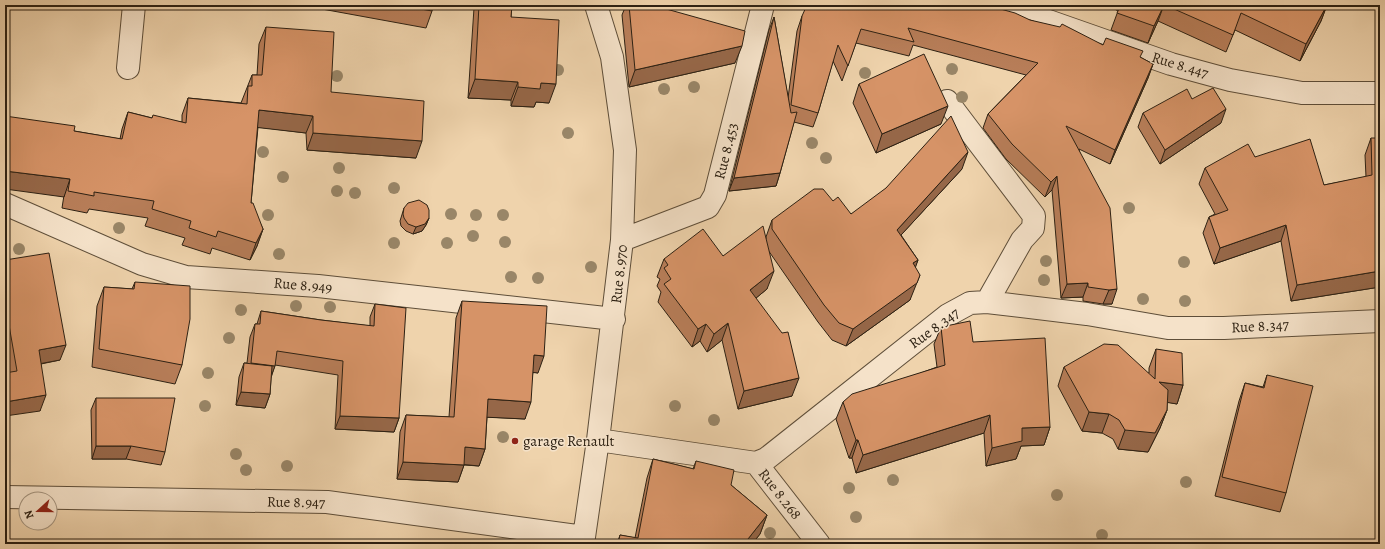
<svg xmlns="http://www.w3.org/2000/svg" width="1385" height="549" viewBox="0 0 1385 549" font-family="Alegreya,serif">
<rect width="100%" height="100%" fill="#efd3ac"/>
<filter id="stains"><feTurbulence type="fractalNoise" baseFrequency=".005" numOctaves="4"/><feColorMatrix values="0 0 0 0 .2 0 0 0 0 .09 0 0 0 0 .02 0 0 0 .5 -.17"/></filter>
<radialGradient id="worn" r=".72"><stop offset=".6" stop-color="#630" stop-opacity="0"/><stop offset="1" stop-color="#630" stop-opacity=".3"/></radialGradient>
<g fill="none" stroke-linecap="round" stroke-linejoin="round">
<defs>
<path id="street" d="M987,5l47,11 137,48 59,16 72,13h78
M128,68l6,-63
M947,101l87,115 -1,12 -11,12 -35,62
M5,204l137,60 44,13 132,9 296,33
M622,240l86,-33 7,-12 48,-190
M598,440l158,23 10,-4 182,-144 22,-12 17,-1 100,12 81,14h56l156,-7
M756,463l63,81
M5,497l322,5 257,35
M583,544l15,-104 24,-200 3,-90 -13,-93 -16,-52"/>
</defs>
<use href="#street" stroke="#5e4e39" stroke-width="24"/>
<use href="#street" stroke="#f5e2c9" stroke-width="22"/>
</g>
<g fill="#998668">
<circle cx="952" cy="69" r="6"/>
<circle cx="558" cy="70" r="6"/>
<circle cx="865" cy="73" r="6"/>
<circle cx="337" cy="76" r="6"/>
<circle cx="694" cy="87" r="6"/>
<circle cx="664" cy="89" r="6"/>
<circle cx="962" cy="97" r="6"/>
<circle cx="568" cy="133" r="6"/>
<circle cx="812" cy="143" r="6"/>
<circle cx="263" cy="152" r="6"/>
<circle cx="826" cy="158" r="6"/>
<circle cx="339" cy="168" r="6"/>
<circle cx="283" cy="177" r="6"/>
<circle cx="394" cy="188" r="6"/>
<circle cx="337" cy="191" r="6"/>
<circle cx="355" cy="193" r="6"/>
<circle cx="1129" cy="208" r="6"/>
<circle cx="451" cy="214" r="6"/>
<circle cx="268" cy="215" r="6"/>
<circle cx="476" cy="215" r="6"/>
<circle cx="503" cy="215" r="6"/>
<circle cx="119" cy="228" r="6"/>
<circle cx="473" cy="236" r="6"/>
<circle cx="505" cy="242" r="6"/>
<circle cx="394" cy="243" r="6"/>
<circle cx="447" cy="243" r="6"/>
<circle cx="19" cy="249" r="6"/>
<circle cx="279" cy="254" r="6"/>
<circle cx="1046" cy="261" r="6"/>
<circle cx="1184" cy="262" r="6"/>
<circle cx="591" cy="267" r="6"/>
<circle cx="511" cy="277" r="6"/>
<circle cx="538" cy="278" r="6"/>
<circle cx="1044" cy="280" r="6"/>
<circle cx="1143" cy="299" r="6"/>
<circle cx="1185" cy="301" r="6"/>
<circle cx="296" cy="306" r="6"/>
<circle cx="330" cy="307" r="6"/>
<circle cx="241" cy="310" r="6"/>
<circle cx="229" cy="338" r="6"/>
<circle cx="208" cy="373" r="6"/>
<circle cx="205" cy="406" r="6"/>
<circle cx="675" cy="406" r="6"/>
<circle cx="714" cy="420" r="6"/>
<circle cx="503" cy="437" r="6"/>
<circle cx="236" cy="454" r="6"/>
<circle cx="287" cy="466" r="6"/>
<circle cx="246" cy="470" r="6"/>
<circle cx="893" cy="480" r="6"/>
<circle cx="1186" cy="482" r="6"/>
<circle cx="849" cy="488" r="6"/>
<circle cx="1057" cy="495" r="6"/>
<circle cx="856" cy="517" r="6"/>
<circle cx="770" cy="533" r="6"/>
<circle cx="1102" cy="535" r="6"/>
</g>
<path fill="#b87e59" stroke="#2d2113" d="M300,5h132v6l-6,17z
M475,5h37l-1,12 38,86 -13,-1 -2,5 -23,-1v-6l-43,-2 6,-90z
M626,5h26l83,58 -106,24 -7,-72z
M1112,5h215l-6,16 -21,40 -65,-31 -9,22 -68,-31 -10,22 -37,-13 7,-19 -7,-4z
M802,16l228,4 110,37 13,7 -5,14 -38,86 -31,-15 33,155h-9l-20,-3v-4l-22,1 -9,-108 -7,7 -39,-38 -23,-31 5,-14 38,-39 -113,-30 -4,11 -53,-13 -14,38 -9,-20 -15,52 -5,14 -19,-5 -14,51 -4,13 -47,5 40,-161 5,-13 14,81 9,-67z
M266,27l65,65 85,66 -109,-8 -1,-17 -48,-6 -7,76 12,26 -6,17 -7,14 -38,-12 -2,6 -28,-9 3,-7 -40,-12 3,-8 -59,-9 -2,4 -25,-5 12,-77 46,8 2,-10 6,-17 24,6 30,4v-7l6,-17 53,5 11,-28h5l2,-31z
M859,84l82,40 -65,29 -23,-50z
M1192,99l29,24 -61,41 -22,-37 5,-14z
M1371,138l9,149 -89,14 -10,-60 -67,23 -11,-31 6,-16 6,-3 -16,-30 6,-16 50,-11 69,28 42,-8 -1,-22z
M962,169l-61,66 17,25 -3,7 -5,33 -64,46 -14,-6 -14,-18 -50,-72 -1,39 -11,9 36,98 -54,13 -16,-69 -15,12 -7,-11 -8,6 -34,-45 3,-10 -4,-6 3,-7 -3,-2 7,-18 59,-3 43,-17v-2l6,-17 61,-19 18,13z
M404,208l25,10 -3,7 -4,6 -9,3 -7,-3 -5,-5 -1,-5z
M5,260l55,100 -19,4 -1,47 -31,-38 -4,-24z
M135,282l47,83 -7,19 -83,-17 5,-61 7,-19 28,2z
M462,301l76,72 -5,-1 -8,47 -38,-2 -2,32 -6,17 -15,-1 -6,17 -61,-3 3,-47 6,-17 43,2 7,-99z
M375,304l24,114 -5,14 -59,-3 3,-54 -63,-10 -4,13 -1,16 -5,14 -29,-3 3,-28 5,-14h3l3,-26 5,-13h2l4,-13 60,9 49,6v-9z
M941,327l32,15 77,85 -6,18 -23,1 -5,13 -30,7 -2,-33 -128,40 -4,-15h-3l-13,-39 7,-17 94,-35 -3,-23z
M1156,349l27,36 -6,19 -10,-2v8l-7,18 -12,24 -30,-3 -5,-10 -11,-6 -20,-2 -24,-45 6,-19 85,6v-5z
M1267,375l19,118 -6,19 -65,-16 24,-95 6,-18 18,4z
M96,398l69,54 -4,13 -35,-6h-34l-1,-49z
M653,459l40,10 3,-8 35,24 36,30 -7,19 -8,10h-135l3,-9 15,3 12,-60z"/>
<path fill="#966748" stroke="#2d2113" d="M698,5h44l-1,2z
M1164,5l-6,16 -10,22 6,-17z
M1327,5l-6,16 -21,40 6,-17z
M742,46l-7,17 -106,24 6,-17z
M1153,64l-5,14 -38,86 5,-14z
M475,79l43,3 -7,18 -43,-2z
M541,83l15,1 -7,19 -13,-1 -2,5 -23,-1 7,-19z
M948,106l-7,18 -65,29 6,-19z
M1226,109l-5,14 -61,41 5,-14z
M259,110l54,6 -7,17 -53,-6z
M313,133l109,8 -6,17 -109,-8z
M968,152l-6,17 -72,78 7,-17z
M5,171l65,8 -6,18 -59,-8z
M780,173l-4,13 -47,5 5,-13z
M1057,176l-5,14 -7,7 6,-15z
M429,218l-3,7 -4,6 -9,3 3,-7z
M1286,225l-5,16 -67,23 6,-16z
M263,229l-6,17 -7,14 6,-17z
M918,260l-6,17 1,-14z
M774,271l-7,18 -23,19 6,-18z
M1380,271v16l-89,14 6,-16z
M920,275l-10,25 -64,46 7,-17z
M1088,283l-5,14 -22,1 6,-14z
M1117,289l-5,15h-9l6,-14z
M728,323l-6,17 -15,12 7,-18z
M706,324l-6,17 -8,6 6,-18z
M66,345l-6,15 -27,5 6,-15z
M534,355l10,1 -6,17 -10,-1z
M251,363l24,3 -5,13z
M799,378l-7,18 -54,13 6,-18z
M1159,382l24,3 -6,19 -25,-4z
M241,392l29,2 -5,14 -29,-3z
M46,395l-6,16 -35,5v-14z
M488,399l43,3 -6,17 -43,-2z
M1167,410l-7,18 -12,24 -30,-3 7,-19z
M1089,412l20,2 -7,19 -20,-2z
M990,415l-6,18 -128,40 7,-18z
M340,416l59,2 -5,14 -59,-3z
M1050,427l-6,18 -23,1 -5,13 -30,7 6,-18 30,-20z
M856,440h2l-6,18h-3z
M96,446h35l-5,13h-34z
M465,447l20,2 -6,17 -20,-2z
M403,462l61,3 -6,17 -61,-3z
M767,515l-7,19 -8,10h-8z"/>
<path fill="#d69367" stroke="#2d2113" d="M399,5h33v6z
M479,5h33l-1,12 48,3 -3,64 -15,-1 -1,6 -22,-2v-5l-43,-3z
M629,5h23l93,26 -3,15 -107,24z
M807,5h179l29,8 15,7 30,7 2,-3 41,21 3,-7 37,13 -3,6 13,7 -38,86 -49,-24 44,82 7,81 -8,1 -21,-3v-4l-21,1 -10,-108 -6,6 -39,-38 -24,-30 50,-51 -130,-35 6,14 -53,-13 -13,37 -10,-21 -20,68 -27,-8 11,-89z
M1121,5h43l-10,21 -37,-13z
M1165,5h162l-21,39 -65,-31 -8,22z
M774,17l17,96 6,-1 -17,61 -46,5z
M266,27l68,5 -3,60 93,9 -2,40 -109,-8v-17l-54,-6 -8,93h2l10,26 -7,14 -38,-12 -2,6 -27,-9 2,-7 -39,-12 2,-8 -60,-9v4l-26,-5 2,-12 -65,-8v-55l70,10 -1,5 48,8 6,-27 24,6 1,-3 33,8 2,-25 59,6 1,-18h4v-11h10z
M924,54l24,52 -66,28 -23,-50z
M1213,88l13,21 -61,41 -22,-37 44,-24 5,10z
M951,116l17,36 -71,78 21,30 -5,3 7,12 -3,8 -64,46 -14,-6 -15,-18 -52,-76v-9l42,-31h9l10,12 5,-4 13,17 35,-26z
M1371,138h9v133l-83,14 -11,-60 -66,23 -11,-31 19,-7 -23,-42 43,-24 7,13 55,-18 14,46 48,-10z
M419,200l8,5 2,5v8l-4,6 -9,3 -8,-3 -4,-6 -1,-4 1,-6 4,-5z
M763,226l11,45 -24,19 32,43 6,-1 11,46 -55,13 -16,-68 -14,11 -8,-10 -8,5 -34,-45 7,-5 -7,-11 4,-3 -4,-6 39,-30 20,27z
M49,253l17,92 -27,5 7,45 -41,7v-29l12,-2 -12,-69v-42z
M135,282l55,4v33l-8,46 -83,-16 5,-62 30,2z
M462,301l85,5 -3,50 -10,-1 -3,47 -43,-3 -3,50 -20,-2 -1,18 -61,-3 3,-47 48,2z
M375,304l31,4 -7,110 -59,-2 3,-55 -66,-10 -2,15 -24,-3 4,-39h5l1,-13 60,9 53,6z
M970,321l3,21 72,-4 5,89 -28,1v13l-30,7 -2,-33 -127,40 -5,-15h-2l-13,-38 9,-8 93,-29 -4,-38z
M1104,344l14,1 37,34 1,-30 26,4 1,32 -24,-3 9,8 -1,20 -12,23 -30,-3 -6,-10 -10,-6 -20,-2 -25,-45z
M244,363l28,3 -2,28 -29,-2z
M1267,375l46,11 -27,107 -64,-16 23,-94 19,5z
M96,398h79l-10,54 -34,-6h-35z
M653,459l41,10 2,-8 38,9 -3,15 36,30 -23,29h-126l2,-9 18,3z"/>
<circle fill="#8f2418" stroke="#f5e2c9" stroke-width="1.5" cx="515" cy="441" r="4"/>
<g text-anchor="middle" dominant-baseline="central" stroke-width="3" stroke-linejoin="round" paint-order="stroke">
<g font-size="15" fill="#2d2113" stroke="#f5e2c9">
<text transform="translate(1180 65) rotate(17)">Rue 8.447</text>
<text transform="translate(726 151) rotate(-76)">Rue 8.453</text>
<text transform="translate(619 274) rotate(-84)">Rue 8.970</text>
<text transform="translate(303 285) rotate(5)">Rue 8.949</text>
<text transform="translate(1260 326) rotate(-3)">Rue 8.347</text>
<text transform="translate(934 328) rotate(-36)">Rue 8.347</text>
<text transform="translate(780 494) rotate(52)">Rue 8.268</text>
<text transform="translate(296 502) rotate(1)">Rue 8.947</text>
</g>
<g font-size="15" fill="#2d2113" stroke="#f5e2c9" text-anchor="start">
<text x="523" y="441">garage Renault</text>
</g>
</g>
<rect width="1385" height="549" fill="none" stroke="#efd3ac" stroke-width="20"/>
<rect x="6" y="6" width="1373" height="537" fill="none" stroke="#2d2113" stroke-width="2"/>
<rect x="10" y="10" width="1365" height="529" fill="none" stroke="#2d2113"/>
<g transform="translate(38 511) rotate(249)"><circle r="19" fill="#f5e2c9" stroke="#a59580"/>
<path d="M0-3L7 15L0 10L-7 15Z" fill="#8f2418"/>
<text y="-6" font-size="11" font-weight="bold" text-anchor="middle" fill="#2d2113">N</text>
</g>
<rect width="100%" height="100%" filter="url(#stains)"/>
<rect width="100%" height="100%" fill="url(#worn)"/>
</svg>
